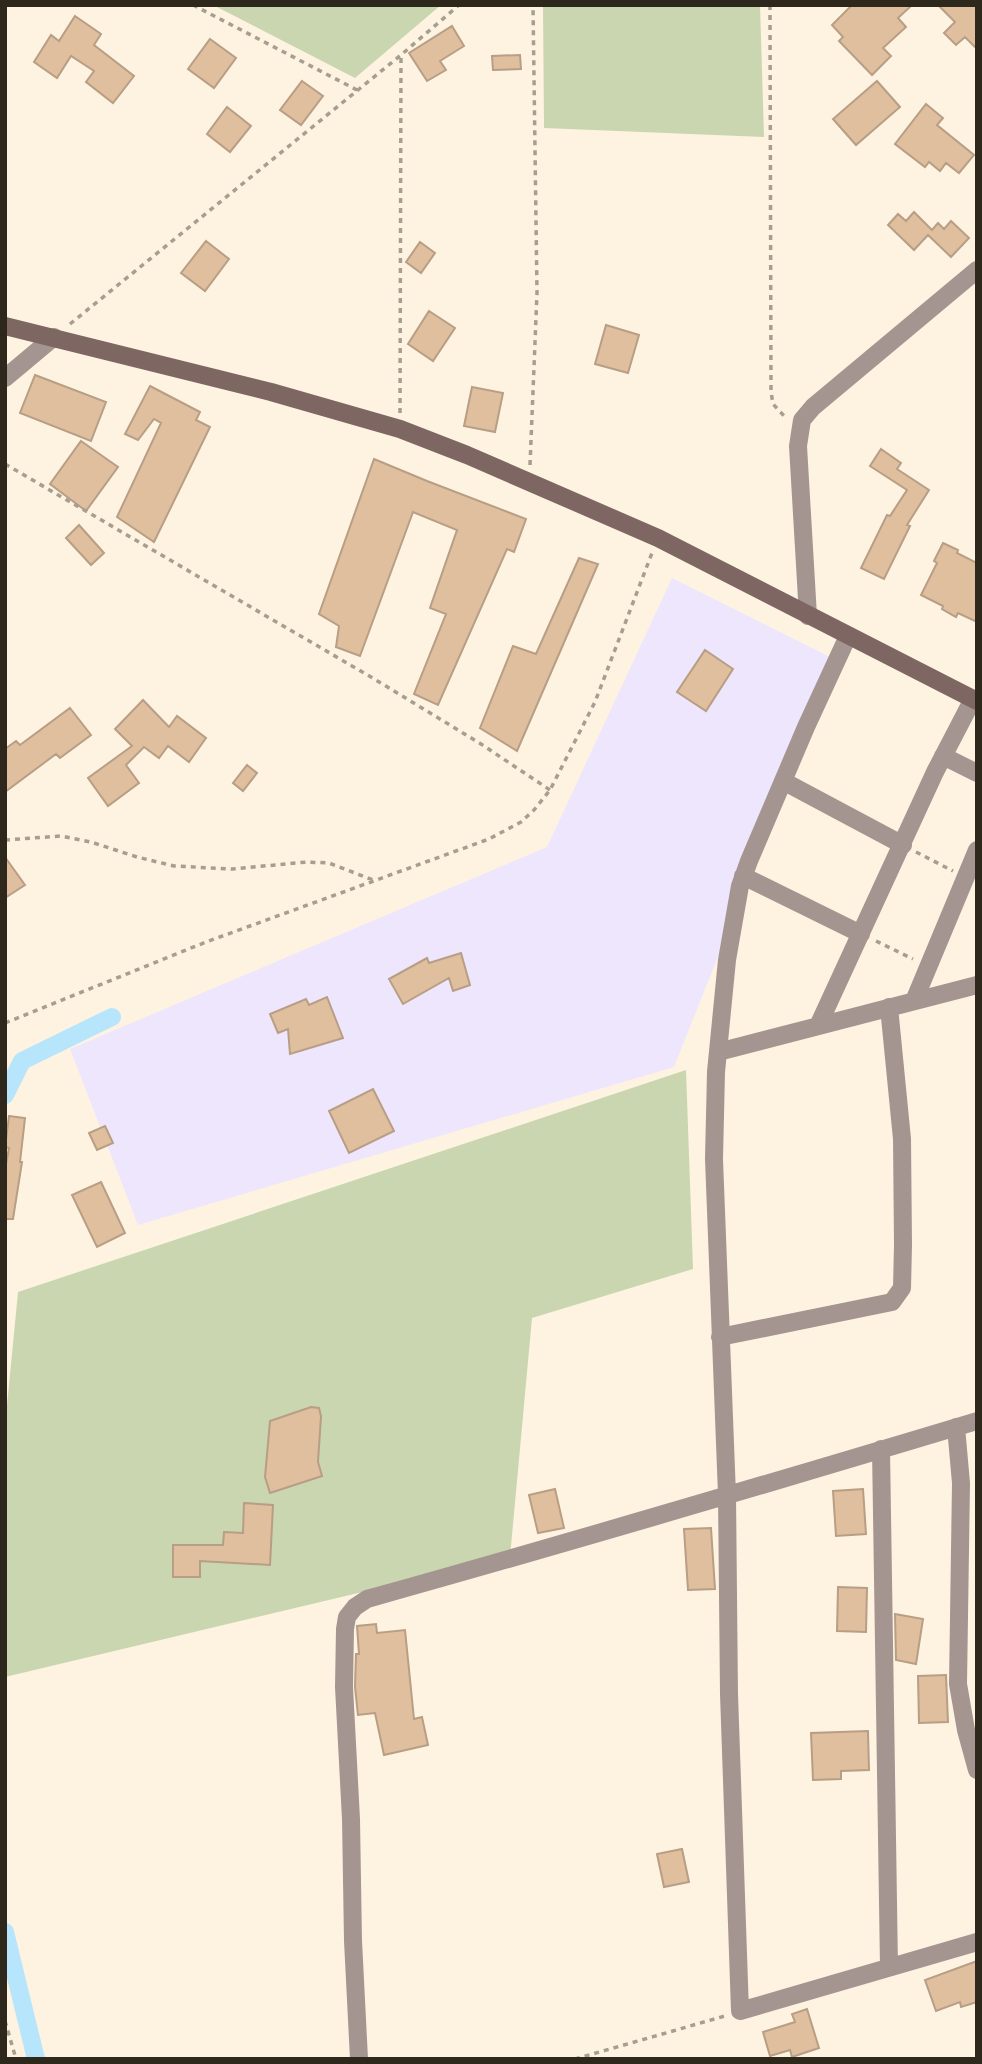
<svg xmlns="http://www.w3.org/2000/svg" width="982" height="2064" viewBox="0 0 982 2064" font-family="'Public Sans',sans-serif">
<rect width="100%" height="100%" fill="#fef3e1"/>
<path fill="#eee6fc" d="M672,578l164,82 -162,407 -536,158 -68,-176 477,-202z"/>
<path fill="#cad6af" d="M213,5h228l-86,73z
M543,5h217l4,132 -220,-9z
M686,1070l7,199 -161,49 -22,239 -505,120v-251l13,-134z"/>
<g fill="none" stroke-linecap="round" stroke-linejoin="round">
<path stroke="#b7e5fc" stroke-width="18" d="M5,1095l17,-34 90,-44
M5,1932l31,127"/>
</g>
<path fill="#dfbf9e" stroke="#b79e85" stroke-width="2" d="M852,5h60l-14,13 8,9 -23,21 8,8 -19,19 -33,-34 4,-4 -11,-12z
M938,5h39v44l-12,-12 -9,8 -12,-12 11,-11z
M75,16l26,18 -7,11 40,31 -21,27 -27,-21 8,-11 -23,-15 -14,22 -23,-16 17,-27 8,6z
M452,26l12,20 -24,15 6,9 -19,11 -18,-28z
M210,39l26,19 -22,30 -26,-19z
M520,55l1,14 -28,1 -1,-14z
M302,81l21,15 -22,29 -21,-15z
M877,81l23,26 -44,38 -23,-26z
M926,104l17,14 -6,7 37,30 -15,18 -13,-10 -6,8 -11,-9 -4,5 -30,-23z
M227,107l24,19 -21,26 -23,-18z
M914,212l18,18 6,-7 6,6 7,-8 18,17 -18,19 -23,-22 -14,15 -26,-25 10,-11 8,7z
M206,241l23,18 -24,32 -24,-18z
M420,242l15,11 -14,20 -15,-11z
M429,311l26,17 -22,33 -25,-17z
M606,325l33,10 -11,38 -33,-9z
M35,375l71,27 -15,39 -71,-28z
M150,386l50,26 -4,8 14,7 -56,115 -37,-25 44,-94 -7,-4 -16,21 -13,-6z
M472,387l31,6 -8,39 -31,-6z
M81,441l37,26 -32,44 -36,-27z
M881,449l20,14 -4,6 32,21 -22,35 3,1 -26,53 -23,-11 26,-53 3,1 17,-26 -37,-24z
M374,459l53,22 99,38 -12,33 -7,-3 -69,156 -24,-11 32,-80 -16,-6 27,-78 -44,-18 -53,144 -24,-9 3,-21 -20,-12z
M79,525l25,28 -13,12 -25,-27z
M943,543l15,7 -1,3 20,10v59l-19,-9 -2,4 -14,-8 1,-3 -22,-11 16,-32 -3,-2z
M579,558l19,6 -81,187 -37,-23 33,-82 23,8z
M705,650l28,19 -27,42 -29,-19z
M143,700l26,27 8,-11 29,22 -17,24 -21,-16 -9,12 -15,-11 -18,18 13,18 -31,23 -20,-28 44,-32 -17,-17z
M70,708l21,27 -31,23 -4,-4 -51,38v-43l11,-8 4,4z
M247,765l10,8 -14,18 -10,-8z
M5,857l20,28 -20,13z
M461,953l9,32 -17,6 -4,-13 -46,26 -14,-25 38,-21 2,5z
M327,997l16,41 -53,16 -2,-25 -10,4 -8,-19 36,-15 3,6z
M373,1089l21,42 -45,22 -20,-42z
M9,1116l16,2 -5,44h2l-9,57h-8v-49l4,-22 -4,-1z
M105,1126l8,17 -16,7 -8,-17z
M101,1182l24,51 -28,14 -25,-52z
M311,1407l8,1 2,8 -3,46 4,14 -52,17 -5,-16 5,-56z
M555,1489l9,39 -26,5 -9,-38z
M863,1489l3,45 -30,2 -3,-45z
M244,1503l29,2 -3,60 -70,-4v16h-27v-32h50l1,-13 19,1z
M711,1528l4,61 -27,1 -4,-61z
M838,1587l29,1 -1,44 -29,-1z
M895,1614l28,5 -7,45 -20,-4z
M376,1624l1,9 28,-3 9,89 8,-2 6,28 -44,10 -9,-42 -17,2 -3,-28 1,-33h3l-2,-28z
M946,1675l2,47 -29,1 -1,-47z
M868,1731l1,39 -28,1v8l-28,1 -2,-47z
M682,1849l7,33 -25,5 -7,-33z
M977,1961v41l-16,5 -1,-5 -24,9 -11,-31z
M807,2009l12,39 -27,9 -2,-7 -20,6 -7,-24 32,-10 -3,-8z"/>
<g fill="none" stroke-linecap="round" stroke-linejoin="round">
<path stroke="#a79e8f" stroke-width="3.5" stroke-dasharray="5 5" stroke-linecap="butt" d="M193,5l164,85
M770,5l1,387 2,12 13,14
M70,324l331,-269 58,-50
M400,413l1,-358
M5,464l366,213 110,67 69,46
M530,465l7,-172 -4,-288
M5,840l56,-4 30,6 46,15 37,9 58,3 75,-7 22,1 44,17
M916,852l37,19
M876,941l37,18
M5,1023l201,-81 283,-103 32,-17 13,-12 16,-20 45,-88 57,-149
M5,2021l11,38
M575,2059l150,-43"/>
<path stroke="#a59591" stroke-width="18" d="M5,378l49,-41
M808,616l-10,-170 4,-26 11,-13 164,-137
M848,636l-42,91 -57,134 -9,25 -13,74 -11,112 -2,87 13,336 2,199 11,317 237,-69
M943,756l34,17
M783,781l120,64
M743,876l118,58
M914,1001l63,-151
M818,1026l117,-254 38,-73
M718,1052l259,-67
M720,1337l172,-35 10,-14 1,-43 -1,-106 -13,-132
M956,1427l5,56 -3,201 8,46 11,40
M881,1449l8,518
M359,2059l-6,-118 -2,-122 -7,-132 1,-58 2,-12 8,-10 12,-8c204,-57 407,-117 610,-178"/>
<path stroke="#7e6762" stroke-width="18" d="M5,326l266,66 129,37 67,26 191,83 319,163"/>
</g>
<rect width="982" height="2064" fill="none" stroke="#2e271c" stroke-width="14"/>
</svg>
